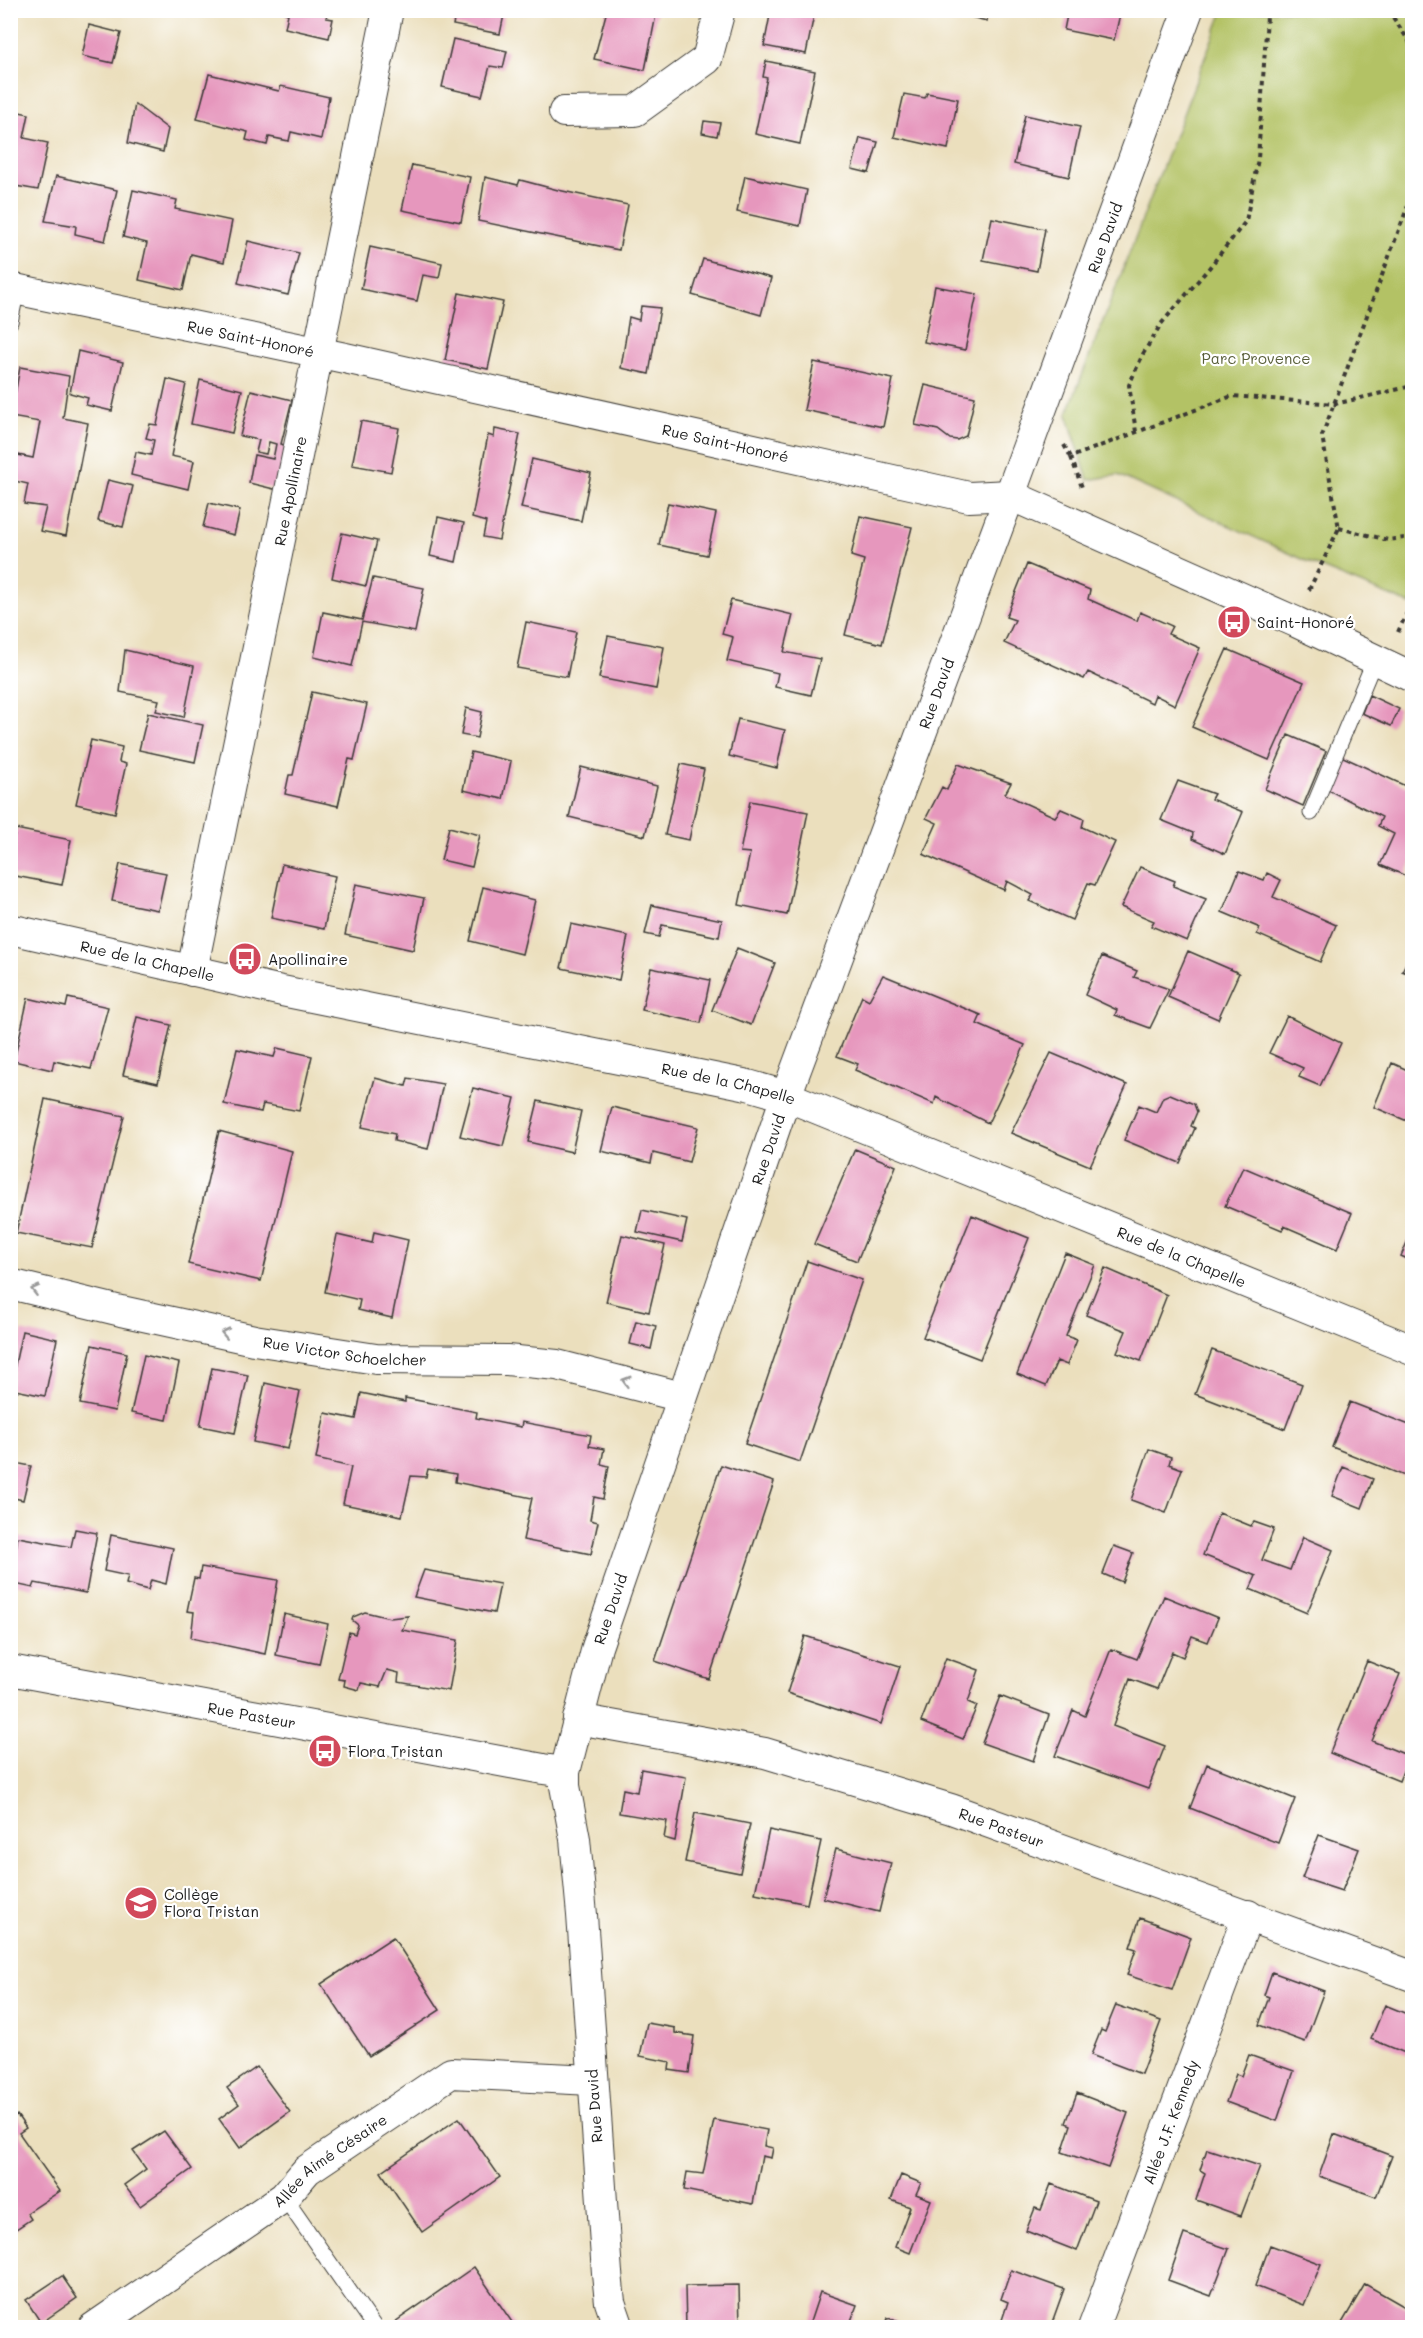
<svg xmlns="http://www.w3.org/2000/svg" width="1423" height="2338" viewBox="0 0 1423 2338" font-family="Mali,sans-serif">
<rect width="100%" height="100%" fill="#fff"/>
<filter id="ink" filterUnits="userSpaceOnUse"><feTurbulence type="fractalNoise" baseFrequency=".0167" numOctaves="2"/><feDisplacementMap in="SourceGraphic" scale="12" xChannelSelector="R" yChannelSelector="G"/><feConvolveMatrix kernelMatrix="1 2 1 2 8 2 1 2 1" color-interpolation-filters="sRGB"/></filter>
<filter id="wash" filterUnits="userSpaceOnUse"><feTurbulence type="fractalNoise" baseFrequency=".008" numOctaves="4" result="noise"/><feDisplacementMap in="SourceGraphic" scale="24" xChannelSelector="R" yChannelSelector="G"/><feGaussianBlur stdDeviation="1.35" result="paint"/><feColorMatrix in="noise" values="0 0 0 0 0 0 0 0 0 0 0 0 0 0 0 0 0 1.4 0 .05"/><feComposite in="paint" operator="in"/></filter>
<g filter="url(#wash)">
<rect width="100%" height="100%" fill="#ebdfbd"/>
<path fill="#b3c265" stroke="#686f40" stroke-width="1.5" d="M1223,11h189v594l-88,-36 -206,-94 -30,5 -21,-66z"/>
<g id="blocks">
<path fill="#e697bd" d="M328,10l-2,8 7,1 -4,19 -44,-10 3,-14 -8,-3z
M456,10h49l-5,24 -47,-9z
M607,10h50l-12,60 -51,-11z
M771,10h44l-9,44 -42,-8z
M942,10h47l-2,11z
M1068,10h53l-7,30 -50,-10z
M89,25l32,8 -8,30 -31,-7z
M453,39l54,12 -4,17 -13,-2 -8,30 -40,-9z
M766,61l49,10 -15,73 -45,-10 12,-56 -4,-1z
M209,74l70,17 2,-5 48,11 -8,42 -30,-7 -2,9 -20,-4 -2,8 -21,-5 2,-8 -51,-13z
M927,93l31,6 -10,50 -54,-12 10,-43 21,4z
M135,104l33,25 -5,23 -35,-9z
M10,110l19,4 -5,24 24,5 -10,47 -28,-5z
M1025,115l55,12 -11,50 -55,-13z
M704,121l16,2 -3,13 -15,-3z
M860,138l18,4 -9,31 -17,-4z
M412,165l58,12 -9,45 -59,-12z
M56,176l61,14 -12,51 -30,-7 1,-8 -31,-5z
M745,176l62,14 -7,36 -63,-14z
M485,177l33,8 2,-5 38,10 70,15 -9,45 -141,-29z
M133,190l44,10 -2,9 57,12 -8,41 -33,-8 -8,36 -44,-10 8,-37 -24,-6z
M992,218l53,11 -8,42 -54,-11z
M248,241l51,12 -11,42 -50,-12z
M370,247l72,16 -3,15 -16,-3 -6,26 -56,-12z
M703,259l68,19 -10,37 -69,-20z
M935,286l42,8 -12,56 -41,-8z
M459,293l44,9 -15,67 -43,-9z
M641,306l19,2 -11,66 -28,-6 8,-51 10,3z
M78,351l45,11 -11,49 -26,-6 2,-7 -18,-5z
M814,362l79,17 -10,48 -79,-17z
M20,367l49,9 -6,42 25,5 -22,113 -26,-5 6,-24 -22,-3 4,-20 -18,-4 3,-26 20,4 7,-36 -29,-5z
M167,379l19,5 -15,72 23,5 -6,28 -57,-14 5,-23 15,3 3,-15 -8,-2 4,-14 7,1z
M200,380l42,10 -10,43 -41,-9z
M925,385l50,12 -9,39 -9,4 -7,-1 -12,-9 -23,-5z
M251,390l41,10 -11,44 6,2 -9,44 -29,-7 5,-28 19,4 3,-15 -7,-2 -3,12 -10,-2 3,-12 -19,-4z
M361,421l38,7 -8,44 -39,-7z
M495,429l25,5 -21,106 -16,-3 3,-15 -14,-4 16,-83 6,2z
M532,459l59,14 -10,48 -60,-13z
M108,480l25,6 -10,41 -25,-6z
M209,503l31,7 -6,25 -31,-8z
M668,503l48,10 -9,42 -48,-10z
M860,516l52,11 -30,117 -37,-9 19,-75 -13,-4z
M438,517l26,6 -8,39 -26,-6z
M342,533l35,8 -11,45 -34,-8z
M1027,564l63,26 -2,9 49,22 3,-9 32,14 -4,8 32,14 -25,57 -20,-10 -3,8 -64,-31 -4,7 -80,-36 11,-23 -9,-3z
M373,578l51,10 -9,44 -53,-10 -10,44 -38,-9 9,-45 39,8z
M731,600l62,15 -9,37 36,7 -9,36 -36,-8 3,-14 -51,-12 6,-24 -11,-3z
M526,622l50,10 -9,45 -50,-9z
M608,636l56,11 -8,42 -57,-11z
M1227,649l77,33 -35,78 -77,-33z
M125,650l69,16 -10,51 -28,-6 3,-11 -39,-8z
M312,692l55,12 -13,56 -5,-1 -11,47 -53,-12 4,-19h4z
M1369,695l30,14 -8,17 -29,-13z
M466,708l16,4 -5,26 -16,-3z
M148,713l55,12 -8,37 -56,-12z
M738,719l47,11 -8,38 -48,-12z
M1288,735l38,16 -23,55 -38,-17z
M91,740l31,7 -3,15 7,2 -11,49 -39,-9z
M471,752l40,9 -8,38 -40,-9z
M1341,756l71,33v72l-6,15 -26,-11 14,-31 -16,-8 4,-9 -54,-27z
M681,764l23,5 -15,71 -24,-5z
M958,764l53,19 -6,11 50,23 6,-8 23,10 -2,8 33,15 -20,43 -7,-2 -16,37 -43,-19 4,-6 -26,-14 -3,9 -81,-36 14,-31 -11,-5 16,-31 5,3z
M581,767l76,19 -12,50 -76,-19z
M1178,781l36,13 -3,5 32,13 -18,42 -33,-15 1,-6 -32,-13z
M750,801l58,11 -21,103 -48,-10 11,-52 -10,-1z
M449,827l31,8 -8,32 -31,-7z
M16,829l55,11 -9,45 -52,-10v-16z
M120,864l46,9 -8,37 -46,-9z
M282,864l53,12 -11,53 -53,-11z
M1140,867l35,14 -2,5 33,13 -19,42 -36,-15 3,-5 -33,-14z
M1239,871l25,9 3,-7 14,7 -8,17 63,28 -16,37 -63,-28 3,-6 -38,-16z
M356,884l68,14 -11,52 -68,-15z
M483,887l52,13 -13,54 -52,-13z
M652,905l70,15 -3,17 -57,-12 -3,12 -14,-3z
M571,924l57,12 -9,44 -58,-12z
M737,948l38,15 -24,62 -39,-15z
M1188,951l51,22 -21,46 -50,-22z
M1412,951v24l-10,-4z
M1102,956l35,15 -3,6 35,12 -19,39 -35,-13 2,-5 -32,-15z
M651,968l59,12 -9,43 -59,-13z
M883,975l98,40 -4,9 48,21 -37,78 -52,-26 -2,7 -79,-34 3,-6 -21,-8 25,-60 7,4z
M28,998l38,9 2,-9 40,9 -17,62 -37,-8 -2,9 -38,-9z
M1287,1016l54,27 -21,43 -21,-9 4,-9 -34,-15z
M137,1017l34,8 -13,58 -35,-8z
M277,1048l35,8 -13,55 -36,-7 -2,8 -37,-8 13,-55 37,8z
M1051,1053l76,32 -37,81 -79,-33z
M1392,1063l20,9v51l-38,-16z
M375,1078l31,8 2,-8 35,6 -15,65 -34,-8 1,-7 -33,-7z
M473,1088l42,10 -12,48 -43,-10z
M1170,1094l24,10 3,8 -6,14 4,2 -15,35 -56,-23 15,-35 17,7 7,-15z
M45,1099l79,17 -32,132 -76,-15z
M538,1101l43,10 -9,41 -44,-10z
M612,1107l86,20 -9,35 -36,-9 -2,10 -50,-12z
M219,1131l73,20 -31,130 -73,-17z
M855,1149l41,17 -39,95 -43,-17z
M1243,1167l109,46 -15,36 -53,-23 -2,4 -57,-24z
M642,1210l45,10 -5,22 -45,-10z
M972,1215l57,23 -49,121 -57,-22z
M1412,1231v30l-11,-5z
M374,1232l34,8 -16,78 -34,-8 2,-10 -35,-8 12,-57 35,8z
M622,1235l43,10 -16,67 -43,-10z
M1065,1253l30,12 -29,71 11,4 -10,25 -10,-4 -11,25 -29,-12z
M807,1261l55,19 -62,182 -55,-18z
M1105,1268l62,27 -26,66 -24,-9 9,-21 -40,-16z
M636,1321l20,5 -5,23 -21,-5z
M22,1331l35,8 -12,57 -35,-7z
M92,1345l35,8 -12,58 -35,-7z
M1212,1350l90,34 -17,45 -90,-35z
M144,1355l35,8 -12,57 -36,-7z
M212,1368l36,7 -13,58 -35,-7z
M265,1383l35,8 -12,58 -35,-7z
M361,1393l44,9v-4l72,14 -1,6 45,9 1,-5 69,13 -2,11 15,3 -3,15 8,2 -6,33 -9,-2 -4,23 8,2 -7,32 -68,-14 9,-42 -77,-16 1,-8 -28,-5 -2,8 -15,-1 -9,40 -59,-12 8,-37 -35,-8 9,-46 31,6z
M1350,1402l62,24v53l-80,-32z
M1149,1449l22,8 -2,7 13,5 -16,44 -35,-13z
M10,1462l21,4 -8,34 -13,-3z
M721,1465l53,17 -65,197 -54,-18z
M1343,1467l30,12 -11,29 -30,-12z
M1219,1513l32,13 3,-4 20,7 -12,31 28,10 13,-33 30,13 -26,63 -57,-24 6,-13 -53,-21z
M75,1529l22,4 -11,60 -51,-10 -2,5 -23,-5 8,-46 53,10z
M111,1535l62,13 -7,36 -15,-4 -3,10 -22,-6 2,-8 -24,-5z
M1114,1546l19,7 -11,29 -19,-8z
M201,1567l77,13 -13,74 -74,-16 3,-26 -7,-1 7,-33 5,1z
M424,1570l76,14 -6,29 -80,-16z
M1164,1596l54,22 -10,24 -16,-6 -9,21 -11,-5 -15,37 -27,-10 -17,47 52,20 -17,43 -93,-33 18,-46 12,6 26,-67 26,10z
M365,1612l25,6 18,-2 -6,14 56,10 -9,51 -51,-9 1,-9 -12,-3 -7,17 -19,-4 -2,7 -15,-4 1,-6 -7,-1 11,-47 6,2 3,-9 -6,-5 1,-3z
M284,1614l44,10 -9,40 -43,-9z
M805,1636l95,30 -19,58 -94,-31z
M946,1658l33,12 -11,32 9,4 -14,33 -42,-17z
M1367,1661l33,13 -28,67 37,15 -10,25 -69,-28z
M1000,1696l49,19 -16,46 -51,-18z
M1207,1764l88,35 -17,44 -88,-35z
M641,1769l45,8 -11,64 -11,-3 3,-17 -48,-8 4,-24 14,3z
M695,1813l55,11 -10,49 -55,-11z
M769,1830l52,11 -14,63 -52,-11z
M1319,1835l40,14 -17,42 -40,-13z
M836,1849l55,14 -12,49 -56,-14z
M1140,1918l51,19 -19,53 -45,-15 9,-26 -6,-2z
M393,1937l47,73 -71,46 -48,-72z
M1272,1972l52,19 -19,51 -46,-17 10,-28 -5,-2z
M1116,2005l45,16 -20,53 -50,-19 10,-25 4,2z
M1385,2005l27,11v33l-2,6 -39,-16z
M647,2023l28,5v5l19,3 -5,37 -20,-3 1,-8 -30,-6z
M1249,2055l45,16 -17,50 -51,-19 10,-28 5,2z
M257,2067l33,45 -50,36 -21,-29 20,-15 -12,-16z
M1077,2093l51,20 -20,55 -46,-16 9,-27 -5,-2z
M17,2115l9,13 -7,5 41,58 -33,22 4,6 -21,14v-113z
M459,2118l41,59 -78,55 -41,-60z
M714,2120l53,10 -3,16 9,2 -2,10 -9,-2 -9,48 -69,-14 3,-18 16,2z
M164,2131l28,38 -52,37 -16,-21 22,-16 -13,-18z
M1334,2134l58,22 -16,41 -57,-21z
M1207,2149l53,17 -19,50 -45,-16 9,-27 -5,-3z
M901,2175l20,8 -5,11 15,6 -21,53 -15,-6 15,-40 -19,-7z
M1051,2184l45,17 -19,50 -51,-20 9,-23 6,2z
M1184,2234l45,15 -18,47 -43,-16z
M1270,2245l51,19 -17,41 -49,-19z
M474,2267l40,58 -4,3h-111l-4,-6z
M1011,2270l53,19 -14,39h-25l-23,-8 6,-18 -7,-3z
M62,2276l15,22 -36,25 -15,-23z
M1365,2284l47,27 -1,17h-61l-8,-5z
M739,2285l1,43h-54l-1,-42z
M820,2292l37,13 -6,16 10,5 -1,2h-52z
M888,2318l26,9v1h-29z"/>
</g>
</g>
<g filter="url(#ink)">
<use href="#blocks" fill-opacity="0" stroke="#3b3934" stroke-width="1.5"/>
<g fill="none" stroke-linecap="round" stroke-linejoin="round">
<defs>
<path id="service" d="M10,322l7,-33
M1311,813l64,-154
M284,2197l91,131"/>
<g id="minor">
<path d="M564,112l71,-1 72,-52 13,-49"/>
<path id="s1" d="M10,288l335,70 624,139 41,-2 286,127 116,55"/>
<path id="s2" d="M10,929l272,62 466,94 38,11 626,254"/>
<path id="s3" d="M192,971l196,-961"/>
<path id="s4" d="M10,1284l111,27 133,29 122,19 131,1 50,5 125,32"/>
<path id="s5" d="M10,1670l533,99 22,3"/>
<path id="s6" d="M578,1719l187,34 186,56 461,167"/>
<path id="s7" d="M93,2328l191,-131 23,-27 144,-97 141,7"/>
<path id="s8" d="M619,2328l-9,-26 -3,-29 -25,-358 -7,-76 -10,-53v-14l32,-125 189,-551 224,-601 178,-485"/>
<path id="s9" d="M1093,2328l155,-413"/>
</g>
</defs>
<use href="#service" stroke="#3b3934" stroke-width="17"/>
<use href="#minor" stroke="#3b3934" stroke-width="32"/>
<path stroke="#3b3934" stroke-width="4" stroke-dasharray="4.5 4.5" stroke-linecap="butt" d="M1388,10l21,31 3,10
M1136,432l-7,-47 14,-31 18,-30 48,-56 37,-47 12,-62 9,-143 2,-6
M1064,445l7,12 161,-61 103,8 77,-18
M1071,457l12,33
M1339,528l49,12 24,-3
M1309,590l30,-62 -17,-92 90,-241
M1398,632l14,-30"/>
<use href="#service" stroke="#fff" stroke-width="15"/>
<use href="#minor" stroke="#fff" stroke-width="30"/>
</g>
<defs><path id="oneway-chevron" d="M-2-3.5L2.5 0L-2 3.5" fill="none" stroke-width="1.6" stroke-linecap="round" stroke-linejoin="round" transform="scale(1.5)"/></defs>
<g stroke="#999">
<use href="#oneway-chevron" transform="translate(35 1290) rotate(-166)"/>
<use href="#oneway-chevron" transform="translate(225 1333) rotate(-168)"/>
<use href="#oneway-chevron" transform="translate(626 1381) rotate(-164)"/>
</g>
</g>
<defs>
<symbol id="bus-disc" viewBox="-11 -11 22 22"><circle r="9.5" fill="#d1495b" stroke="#fff"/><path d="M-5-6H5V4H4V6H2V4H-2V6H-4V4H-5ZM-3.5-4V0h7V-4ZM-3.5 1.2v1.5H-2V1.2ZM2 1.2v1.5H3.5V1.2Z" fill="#fff"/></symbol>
<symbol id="school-disc" viewBox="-11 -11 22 22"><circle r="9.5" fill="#d1495b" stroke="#fff"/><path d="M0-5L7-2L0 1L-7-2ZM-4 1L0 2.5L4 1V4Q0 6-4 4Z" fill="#fff"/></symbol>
</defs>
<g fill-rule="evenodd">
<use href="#bus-disc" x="1215" y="603" width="38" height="38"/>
<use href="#bus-disc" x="226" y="940" width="38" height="38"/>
<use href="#bus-disc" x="306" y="1732" width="38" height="38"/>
<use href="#school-disc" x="122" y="1884" width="38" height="38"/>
</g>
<g text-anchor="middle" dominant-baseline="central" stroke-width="4.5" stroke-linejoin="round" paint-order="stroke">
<g font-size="15" fill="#1c1c1c" stroke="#fff">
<text stroke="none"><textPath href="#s8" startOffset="2187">Rue David</textPath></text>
<text stroke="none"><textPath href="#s1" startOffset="246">Rue Saint-Honoré</textPath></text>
<text stroke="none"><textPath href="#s1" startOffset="732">Rue Saint-Honoré</textPath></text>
<text stroke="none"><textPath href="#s3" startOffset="490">Rue Apollinaire</textPath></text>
<text stroke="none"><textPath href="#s8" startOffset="1701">Rue David</textPath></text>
<text stroke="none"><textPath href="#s2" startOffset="141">Rue de la Chapelle</textPath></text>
<text stroke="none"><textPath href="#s2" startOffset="735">Rue de la Chapelle</textPath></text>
<text stroke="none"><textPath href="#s8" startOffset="1215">Rue David</textPath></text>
<text stroke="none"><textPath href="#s2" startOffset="1221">Rue de la Chapelle</textPath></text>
<text stroke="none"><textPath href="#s4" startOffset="342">Rue Victor Schoelcher</textPath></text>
<text stroke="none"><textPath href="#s8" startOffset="729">Rue David</textPath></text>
<text stroke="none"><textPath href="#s5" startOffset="246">Rue Pasteur</textPath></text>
<text stroke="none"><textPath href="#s6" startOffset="438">Rue Pasteur</textPath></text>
<text transform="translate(594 2106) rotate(-94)">Rue David</text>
<text stroke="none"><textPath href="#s9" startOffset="220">Allée J.F. Kennedy</textPath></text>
<text stroke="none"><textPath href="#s7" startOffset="291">Allée Aimé Césaire</textPath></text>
</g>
<g font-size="15" fill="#585e39" stroke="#fff">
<text x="1256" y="358">Parc Provence</text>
</g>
<g font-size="15" fill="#1c1c1c" stroke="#fff" text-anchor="start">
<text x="1257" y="622">Saint-Honoré</text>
<text x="268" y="959">Apollinaire</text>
<text x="348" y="1751">Flora Tristan</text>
<text x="164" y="1894">Collège<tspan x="164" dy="17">Flora Tristan</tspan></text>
</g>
</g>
<rect width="1423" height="2338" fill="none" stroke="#fff" stroke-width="36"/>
</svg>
